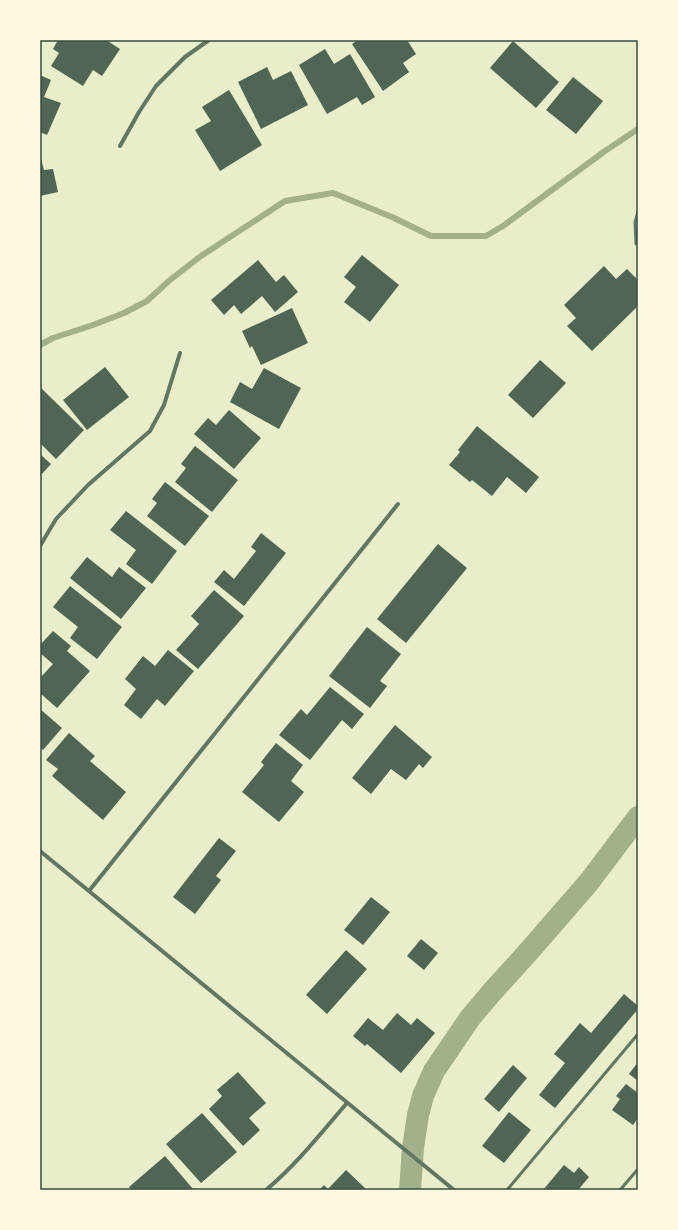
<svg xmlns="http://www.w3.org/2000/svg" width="678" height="1230" viewBox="0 0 678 1230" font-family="Figtree,sans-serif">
<rect width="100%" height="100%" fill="#e9edc9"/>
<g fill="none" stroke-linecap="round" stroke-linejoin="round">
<path stroke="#a3b18a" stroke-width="6" d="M40,345l13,-7 40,-13 31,-12 23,-12 23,-21 31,-24 84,-55 48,-8 59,24 39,19h55l17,-10 102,-75 33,-22"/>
<path stroke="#a3b18a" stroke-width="22" d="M410,1190l3,-42 5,-33 5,-19 11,-25 36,-53 22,-26 38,-42 59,-68 49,-65"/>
</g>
<path fill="#4f6655" d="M58,40h48l14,9 -18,27 -9,-6 -10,16 -32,-20 8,-13 -6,-4z
M358,40h49l9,14 -13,9 6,9 -26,19 -31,-47z
M513,41l46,41 -23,26 -46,-40z
M325,49l9,15 16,-10 25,43 -13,8 -5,-8 -30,17 -28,-49z
M267,67l6,13 18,-9 17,34 -47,24 -23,-47z
M40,75l11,5 -7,17 17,6 -14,32 -7,-3z
M573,77l30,24 -27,33 -30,-24z
M229,90l33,55 -42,26 -25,-41 16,-9 -9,-14z
M40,155l4,15 9,-1 5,23 -18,4z
M362,255l37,30 -29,37 -26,-20 12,-15 -12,-10z
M258,260l18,22 8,-7 14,17 -23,20 -13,-16 -21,18 -7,-9 -10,10 -13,-15z
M604,266l12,13 11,-10 11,11v26l-46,45 -25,-25 9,-8 -12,-13z
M292,308l16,35 -47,22 -9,-19 -2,2 -8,-17z
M540,360l26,23 -33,35 -25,-23z
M105,367l24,30 -42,33 -24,-30z
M264,368l37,20 -22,41 -49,-27 10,-20 12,7z
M40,387l44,43 -28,29 -16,-16z
M229,410l32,28 -27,31 -40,-35 14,-16 8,7z
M477,426l62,51 -13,16 -19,-16 -15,19 -20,-16 -2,2 -21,-17 11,-13 -2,-2z
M195,446l43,34 -26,32 -37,-30 11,-14 -5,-4z
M40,454l11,10 -11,12z
M165,482l44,34 -24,30 -38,-30 10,-13 -5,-4z
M126,511l51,40 -25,33 -26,-20 10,-14 -26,-20z
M261,533l25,20 -42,53 -30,-24 10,-12 10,9 22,-28 -5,-4z
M438,544l29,24 -61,75 -29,-24z
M87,557l25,20 7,-10 27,21 -25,31 -51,-41z
M70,586l52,41 -25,32 -27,-21 8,-11 -25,-20z
M214,590l30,26 -46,53 -22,-19 23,-26 -8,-8z
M367,627l34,27 -21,27 7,5 -17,22 -41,-32z
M53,631l18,15 -4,5 23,20 -33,37 -17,-15v-15l13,-14 -13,-11v-8z
M168,650l26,21 -29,35 -8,-7 -16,20 -17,-14 12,-16 -11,-10 18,-23 12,10z
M330,687l34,27 -12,15 -10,-9 -32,40 -31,-25 22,-26 6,6z
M40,709l22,19 -19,22 -3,-3z
M395,725l37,32 -9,11 -4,-4 -13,16 -15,-11 -20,25 -19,-16z
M69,733l26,23 -5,5 36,31 -23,28 -51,-44 6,-7 -12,-9z
M276,743l27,22 -12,16 13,11 -25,30 -37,-30 22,-27 -3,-3z
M219,838l17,13 -20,25 5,4 -26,34 -22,-17z
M371,897l19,15 -27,33 -19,-15z
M421,939l17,14 -14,17 -17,-14z
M346,950l21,19 -40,45 -21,-19z
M624,994l14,12v3l-83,99 -16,-13 26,-32 -11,-9 26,-31 11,10z
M397,1013l14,12 6,-7 18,15 -34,40 -34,-29 -2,2 -12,-10 15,-18 15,12z
M638,1062v19l-9,-7z
M513,1065l14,13 -28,34 -15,-13z
M238,1072l28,31 -17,15 11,12 -17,16 -34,-37 13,-13 -5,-6z
M626,1084l12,9v25l-5,7 -21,-15 8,-11 -4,-3z
M509,1112l22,18 -27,33 -22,-17z
M202,1113l35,39 -36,31 -35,-39z
M165,1156l28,33 -2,1h-60l-2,-3z
M564,1165l10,8 5,-6 10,10 -11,13h-35z
M346,1170l21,20h-48l5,-5 4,4z"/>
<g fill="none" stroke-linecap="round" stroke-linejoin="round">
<path stroke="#617663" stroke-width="3" d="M636,244l-1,-22 3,-10
M507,1190l131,-156
M620,1190l18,-21"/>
<path stroke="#617663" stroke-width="4" d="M120,146l19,-34 17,-26 29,-29 24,-17
M40,546l16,-27 32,-34 62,-54 14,-26 16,-52
M40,851l414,339
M89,891l309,-387
M266,1190c31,-26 55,-57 81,-87"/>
</g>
<rect width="678" height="1230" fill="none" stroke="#fefae0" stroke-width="82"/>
<rect x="41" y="41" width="596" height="1148" fill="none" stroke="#344e41" stroke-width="1.5"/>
</svg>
